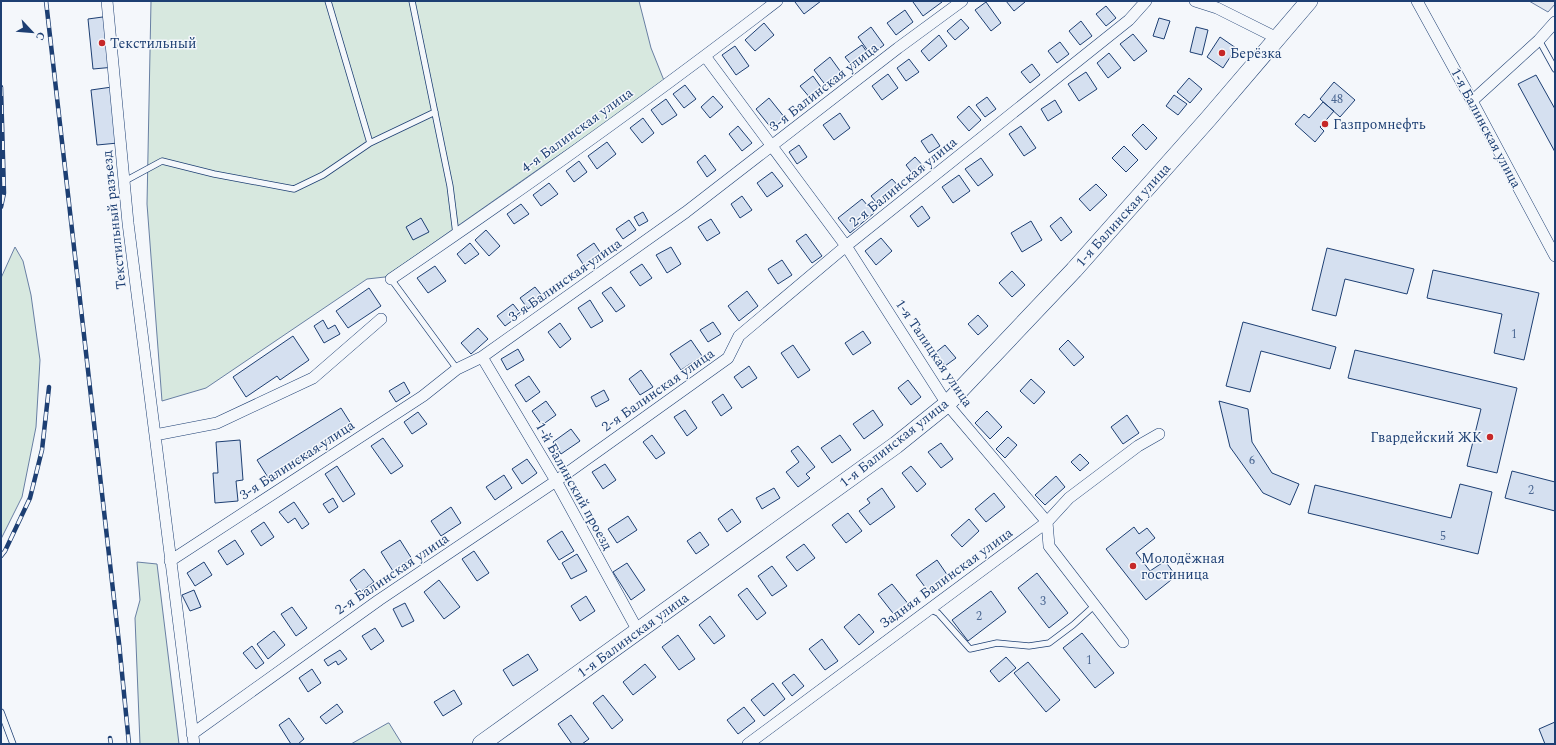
<svg xmlns="http://www.w3.org/2000/svg" width="1556" height="745" viewBox="0 0 1556 745" font-family="Spectral,serif">
<rect width="100%" height="100%" fill="#f4f7fb"/>
<path fill="#d7e8df" stroke="#687fa3" d="M151,1h488l12,47 14,35 -122,83 -158,111 -18,2 -161,109 -44,13 -15,-197z
M15,247l8,14 8,34 9,65 -4,67 -14,70 -21,42v-261z
M137,562l20,2 22,180h-39l-5,-126 5,-18z
M389,723l13,21h-51l37,-21z"/>
<path fill="#e3e8f0" stroke="#687fa3" d="M1529,1h26v3l-7,8z"/>
<path fill="#d5e0f0" stroke="#1d3f73" d="M797,1h24l-17,13 -9,-12z
M914,1h28v1l-19,14 -10,-14z
M1006,1h18l1,1 -11,9z
M986,2l15,21 -10,8 -16,-21z
M1106,6l10,12 -10,8 -10,-12z
M905,10l8,12 -17,13 -9,-12z
M110,16l5,51 -22,2 -5,-50z
M1159,18l11,3 -6,18 -11,-3z
M961,19l8,9 -14,12 -8,-9z
M1081,21l11,15 -12,9 -11,-14z
M764,23l10,12 -19,16 -10,-11z
M871,27l13,18 -13,10 -13,-18z
M1196,27l12,3 -6,25 -12,-3z
M1133,34l14,17 -13,10 -14,-17z
M939,35l8,11 -18,15 -8,-10z
M1220,37l16,11 -13,20 -16,-11z
M1060,42l9,12 -12,9 -9,-12z
M862,45l7,10 -16,12 -8,-10z
M735,46l14,20 -13,9 -14,-20z
M1109,53l12,15 -13,10 -11,-15z
M830,57l13,18 -16,12 -13,-17z
M909,59l10,13 -13,9 -9,-13z
M1032,64l8,11 -10,8 -9,-11z
M1086,72l11,17 -18,12 -11,-17z
M888,74l10,14 -16,12 -10,-14z
M1536,75l19,34v43l-37,-68z
M813,76l10,14 -12,9 -11,-13z
M1189,78l13,11 -12,14 -13,-11z
M1334,82l21,18 -15,17 -20,-18z
M685,85l11,14 -12,9 -11,-14z
M112,87l6,56 -21,2 -6,-55z
M1174,95l13,9 -9,11 -12,-9z
M713,96l10,11 -13,11 -9,-11z
M987,97l9,12 -11,8 -9,-12z
M769,98l16,20 -13,11 -16,-20z
M666,99l11,16 -15,10 -11,-15z
M1055,100l7,12 -14,9 -7,-12z
M1323,102l11,9 -14,16 4,4 -9,11 -20,-18 9,-10 5,4z
M969,106l12,14 -12,11 -12,-14z
M840,113l10,15 -16,12 -11,-15z
M643,118l11,15 -12,10 -12,-15z
M1143,124l14,14 -11,12 -14,-15z
M738,126l14,17 -10,8 -13,-17z
M1021,126l15,22 -12,8 -15,-22z
M932,134l8,12 -11,7 -8,-12z
M607,142l9,12 -19,15 -9,-13z
M799,145l8,12 -10,7 -8,-12z
M1124,146l14,14 -12,12 -14,-14z
M705,155l11,15 -9,7 -10,-15z
M915,157l10,11 -10,9 -9,-12z
M981,158l12,17 -15,11 -13,-17z
M579,161l8,11 -13,10 -8,-11z
M772,172l11,14 -16,11 -10,-14z
M959,175l11,16 -17,12 -11,-16z
M892,179l9,10 -21,18 -9,-11z
M549,183l9,11 -17,12 -8,-11z
M1096,184l11,11 -17,16 -11,-12z
M742,196l10,14 -12,8 -9,-14z
M862,199l12,14 -24,20 -12,-15z
M521,204l8,10 -15,10 -7,-10z
M922,206l8,12 -12,9 -8,-11z
M643,212l5,9 -9,5 -5,-9z
M1061,217l11,15 -11,9 -11,-15z
M421,218l8,14 -16,8 -7,-13z
M711,219l9,14 -13,8 -9,-14z
M629,220l7,10 -13,9 -7,-10z
M1031,221l11,19 -20,12 -11,-19z
M486,230l14,16 -11,10 -14,-16z
M806,234l16,22 -10,7 -16,-22z
M881,238l11,13 -16,14 -11,-14z
M470,243l9,11 -14,10 -8,-10z
M594,243l8,12 -17,12 -8,-12z
M671,247l10,17 -14,9 -11,-18z
M1327,248l87,21 -7,25 -62,-15 -9,37 -24,-6z
M782,260l10,15 -14,9 -10,-15z
M642,264l10,14 -12,8 -10,-14z
M435,266l11,15 -18,12 -11,-15z
M1433,270l106,23 -15,67 -30,-7 8,-39 -75,-16z
M1012,271l13,14 -13,12 -13,-14z
M535,287l8,10 -15,12 -8,-11z
M611,287l14,19 -9,6 -14,-19z
M369,288l12,18 -33,22 -12,-17z
M747,291l11,15 -19,15 -11,-15z
M590,300l13,21 -12,7 -13,-20z
M513,304l8,10 -16,12 -8,-10z
M978,315l10,11 -10,9 -10,-11z
M323,320l5,9 7,-4 5,9 -16,9 -10,-17z
M713,322l8,12 -13,8 -8,-12z
M1243,322l93,25 -6,22 -69,-18 -11,41 -24,-6z
M560,323l11,16 -11,9 -12,-16z
M478,328l10,11 -17,15 -10,-11z
M863,331l8,12 -18,12 -8,-12z
M293,336l16,24 -29,20 -3,-4 -31,21 -13,-20z
M691,340l11,16 -21,14 -11,-16z
M1068,340l16,17 -10,9 -15,-17z
M793,345l17,25 -12,8 -17,-25z
M945,345l11,13 -11,8 -10,-13z
M518,349l6,11 -17,10 -6,-11z
M1355,350l162,38 -20,85 -30,-7 14,-57 -133,-31z
M749,366l8,12 -15,10 -8,-11z
M641,370l12,17 -13,8 -11,-16z
M529,376l11,16 -14,10 -11,-17z
M1031,379l14,13 -11,12 -14,-13z
M908,380l13,17 -10,8 -13,-17z
M404,382l6,11 -14,9 -7,-11z
M604,390l5,10 -13,7 -5,-10z
M723,394l9,14 -11,8 -9,-14z
M546,401l10,14 -14,10 -10,-14z
M1219,401l29,8 4,33 20,31 27,11 -9,21 -27,-12 -33,-46z
M341,408l12,19 -84,52 -12,-19z
M685,410l12,18 -10,8 -13,-19z
M873,410l10,15 -19,14 -11,-15z
M987,411l15,16 -12,12 -15,-16z
M418,412l9,12 -15,10 -8,-12z
M1127,415l12,18 -16,11 -12,-17z
M571,429l9,12 -19,13 -8,-12z
M652,435l13,18 -9,6 -13,-17z
M840,435l11,15 -19,13 -11,-15z
M1008,437l9,8 -12,13 -9,-9z
M383,438l20,28 -12,8 -20,-28z
M240,440l3,40 -7,1 2,20 -23,2 -2,-30h5l-2,-31z
M941,443l12,16 -12,9 -13,-16z
M798,446l17,21 -9,7 4,4 -12,9 -12,-15 13,-10 -8,-11z
M1080,454l9,9 -9,8 -9,-9z
M527,459l10,14 -15,11 -10,-15z
M605,464l11,16 -13,9 -11,-17z
M337,466l18,28 -12,8 -18,-28z
M911,466l15,18 -9,8 -15,-19z
M1512,471l43,11v29l-50,-13z
M504,475l8,13 -17,12 -9,-13z
M1056,476l9,11 -20,18 -10,-10z
M1460,484l32,8 -14,62 -170,-41 7,-28 136,33z
M774,488l6,10 -18,11 -6,-11z
M882,488l13,19 -25,18 -11,-14 11,-8 -3,-4z
M994,493l11,14 -19,15 -11,-13z
M333,498l5,9 -9,6 -6,-9z
M294,502l15,22 -7,5 -7,-11 -7,5 -9,-11z
M451,507l10,16 -20,13 -10,-15z
M732,509l9,13 -14,10 -9,-13z
M848,513l14,18 -16,12 -14,-18z
M628,516l9,14 -20,13 -9,-14z
M969,519l10,12 -17,16 -11,-12z
M264,522l10,15 -13,9 -10,-15z
M1134,527l5,7 8,-6 8,10 -19,15 14,18 15,-10 11,15 -30,24 -40,-51z
M562,531l12,20 -15,9 -12,-19z
M700,532l9,13 -13,9 -9,-13z
M235,540l9,14 -17,11 -9,-14z
M400,540l12,19 -19,12 -12,-19z
M804,544l11,14 -18,13 -11,-14z
M474,551l15,22 -12,8 -15,-22z
M577,554l10,17 -16,8 -9,-16z
M937,560l11,16 -20,15 -12,-16z
M204,562l8,13 -17,11 -8,-13z
M627,563l18,27 -14,10 -18,-28z
M772,566l15,20 -15,10 -14,-20z
M364,569l10,13 -15,11 -9,-13z
M1037,573l31,40 -19,15 -31,-40z
M439,580l21,27 -16,12 -20,-27z
M892,584l18,22 -14,11 -18,-23z
M747,588l19,25 -9,7 -19,-25z
M194,590l7,17 -11,4 -8,-16z
M991,591l15,21 -38,29 -16,-21z
M586,596l9,15 -15,10 -9,-15z
M405,603l9,18 -12,6 -9,-18z
M292,607l15,21 -11,8 -15,-22z
M859,614l15,18 -15,13 -15,-18z
M710,616l15,20 -11,8 -15,-19z
M375,628l9,13 -13,9 -9,-14z
M274,631l11,14 -17,14 -11,-15z
M1082,633l32,40 -19,15 -32,-40z
M678,635l17,24 -16,11 -17,-23z
M822,639l16,22 -13,9 -16,-21z
M252,646l12,17 -8,6 -13,-16z
M340,650l7,9 -9,6 -2,-4 -8,5 -4,-6z
M528,654l10,16 -25,16 -10,-16z
M1006,657l10,11 -17,14 -9,-11z
M1028,662l32,38 -14,12 -32,-39z
M645,664l11,13 -23,18 -10,-13z
M312,669l9,14 -13,9 -9,-14z
M794,674l10,12 -12,10 -10,-13z
M773,683l12,16 -21,17 -13,-16z
M454,690l8,14 -19,12 -9,-14z
M603,695l20,25 -11,9 -19,-26z
M337,704l6,8 -17,12 -6,-7z
M744,707l11,14 -17,13 -11,-14z
M571,715l18,24 -7,5h-10l-14,-20z
M289,718l15,21 -6,5h-7l-12,-19z
M1555,722v22h-10l-6,-15z"/>
<g fill="none" stroke-linecap="round" stroke-linejoin="round">
<defs>
<path id="lane" d="M328,1l42,142
M412,1l38,185 6,48
M1539,40l16,29
M125,181l37,-20 52,13 80,15 29,-14 47,-32 65,-31
M391,279l66,90
M929,609l9,4 32,36 27,-6 32,3 20,-3 24,-18 22,-20
M1,712l12,32"/>
<path id="street" d="M107,1l21,222 27,212
M1195,1l22,7 60,30
M1417,1l55,100 83,155
M705,56l141,190 101,158 100,118 2,24 74,96
M1472,101l67,-61 16,-18
M391,279c131,-89 260,-181 386,-278
M482,357l74,124 82,150
M170,561l253,-165 34,-27 25,-12 204,-145 212,-164 64,-47
M192,734l187,-134 177,-119 172,-123 11,-22 107,-90 283,-226 17,-19
M194,744l-39,-309 62,-12 96,-45 68,-59
M748,744l299,-222 22,-24 69,-52 21,-12"/>
<path id="primary" d="M481,744l415,-299 51,-41 127,-134 135,-152 100,-117"/>
</defs>
<use href="#lane" stroke="#1d3f73" stroke-width="7"/>
<use href="#street" stroke="#1d3f73" stroke-width="12"/>
<use href="#primary" stroke="#1d3f73" stroke-width="18"/>
<use href="#lane" stroke="#f4f7fb" stroke-width="5.5"/>
<use href="#street" stroke="#f4f7fb" stroke-width="11"/>
<use href="#primary" stroke="#f4f7fb" stroke-width="17"/>
<defs>
<path id="rail" d="M46,1l73,642 10,101
M1,87l3,106 -3,14
M1,556l4,-5 25,-53 12,-48 7,-63
M110,738l1,6"/>
</defs>
<use href="#rail" stroke="#1d3f73" stroke-width="4.5"/>
<use href="#rail" stroke="#f4f7fb" stroke-width="3" stroke-dasharray="9" stroke-linecap="butt"/>
</g>
<g fill="#c62828" stroke="#f4f7fb" stroke-width="1.5">
<circle cx="102" cy="43" r="4"/>
<circle cx="1222" cy="53" r="4"/>
<circle cx="1325" cy="124" r="4"/>
<circle cx="1490" cy="437" r="4"/>
<circle cx="1133" cy="566" r="4"/>
</g>
<g text-anchor="middle" dominant-baseline="central" stroke-width="3" stroke-linejoin="round" paint-order="stroke">
<g font-size="12" fill="#4b6792">
<text x="1337" y="99">48</text>
<text x="1514" y="334">1</text>
<text x="1252" y="460">6</text>
<text x="1531" y="490">2</text>
<text x="1443" y="536">5</text>
<text x="1043" y="601">3</text>
<text x="979" y="616">2</text>
<text x="1089" y="660">1</text>
</g>
<g font-size="14" fill="#1d3f73" stroke="#f4f7fb" text-anchor="start">
<text x="110" y="43">Текстильный</text>
<text x="1230" y="53">Берёзка</text>
<text x="1333" y="124">Газпромнефть</text>
<text x="1482" y="437" text-anchor="end">Гвардейский ЖК</text>
<text x="1141" y="558">Молодёжная<tspan x="1141" dy="16">гостиница</tspan></text>
</g>
<g font-size="14" fill="#1d3f73" stroke="#f4f7fb">
<text transform="translate(824 87) rotate(-38)">3-я Балинская улица</text>
<text transform="translate(1486 128) rotate(62)">1-я Балинская улица</text>
<text transform="translate(577 130) rotate(-36)">4-я Балинская улица</text>
<text transform="translate(903 182) rotate(-39)">2-я Балинская улица</text>
<text transform="translate(1123 215) rotate(-48)">1-я Балинская улица</text>
<text transform="translate(114 220) rotate(-96)">Текстильный разъезд</text>
<text transform="translate(565 280) rotate(-35)">3-я Балинская улица</text>
<text transform="translate(934 353) rotate(56)">1-я Талицкая улица</text>
<text transform="translate(658 390) rotate(-35)">2-я Балинская улица</text>
<text transform="translate(894 443) rotate(-38)">1-я Балинская улица</text>
<text transform="translate(297 460) rotate(-33)">3-я Балинская улица</text>
<text transform="translate(574 486) rotate(61)">1-й Балинский проезд</text>
<text transform="translate(392 574) rotate(-34)">2-я Балинская улица</text>
<text transform="translate(946 578) rotate(-36)">Задняя Балинская улица</text>
<text transform="translate(633 635) rotate(-36)">1-я Балинская улица</text>
</g>
</g>
<rect width="1556" height="745" fill="none" stroke="#1d3f73" stroke-width="4"/>
<g transform="translate(32 32) rotate(116)" stroke="#f4f7fb" stroke-width="3" paint-order="stroke">
<path d="M0-3L7 15L0 10L-7 15Z" fill="#1d3f73"/>
<text y="-6" font-size="11" font-weight="bold" text-anchor="middle" fill="#1d3f73">С</text>
</g>
</svg>
